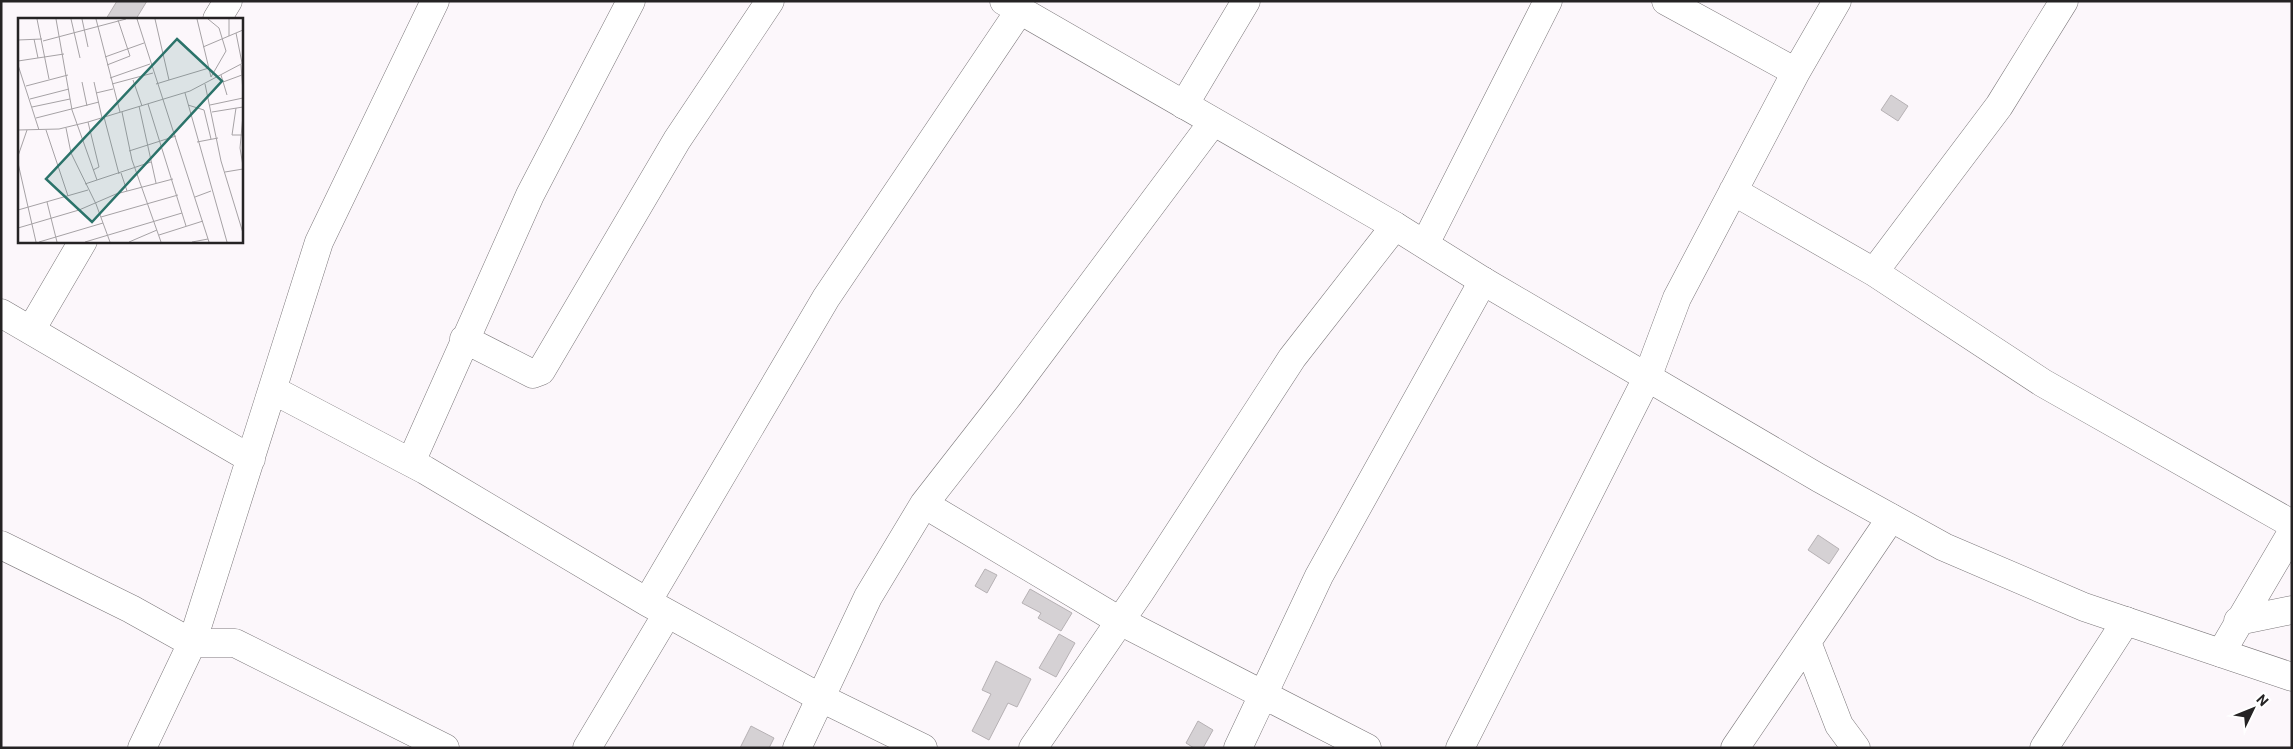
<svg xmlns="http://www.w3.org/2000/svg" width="2293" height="749" viewBox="0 0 2293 749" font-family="Roboto,sans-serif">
<rect width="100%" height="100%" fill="#fcf7fb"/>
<path fill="#d5d1d4" stroke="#b6b1b4" d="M117,1h30l-11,18h-30z
M1891,95l17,11 -10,15 -17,-11z
M1818,535l21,14 -10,15 -21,-14z
M985,569l12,6 -10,18 -12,-7z
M1030,589l42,24 -11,18 -23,-13 3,-5 -19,-10z
M1059,634l16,9 -19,34 -17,-9z
M996,661l35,18 -14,28 -9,-4 -19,37 -17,-9 19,-37 -9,-4z
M1198,721l15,9 -10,18h-9l-8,-5z
M751,726l23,12 -5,10h-29z"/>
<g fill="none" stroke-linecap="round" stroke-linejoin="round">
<defs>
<path id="minor" d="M1666,1l130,71
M217,19l11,-18
M1184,105l62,-104
M1733,191l141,81 125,-166 65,-105
M1425,244l123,-243
M1874,272l169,111 249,141
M1,313l250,146
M31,330l52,-89
M464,339l69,35 8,-3 136,-231 93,-139
M273,390l152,80 222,132 174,96 102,50
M411,462l119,-267 101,-194
M924,504l196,117 247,127
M1,545l130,64 61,34h43l210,105
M647,602l179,-304 194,-288
M2238,621l54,-11
M1807,642l32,83 17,23
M2221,653l71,-121
M142,748l50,-105 127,-401 116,-241
M587,748l80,-134
M797,748l71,-151 56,-93 85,-109 204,-273
M1033,748l107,-156 152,-234 103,-132
M1238,748l81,-172 164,-295
M1460,748l187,-370 30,-80 119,-226 41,-71
M1735,748l156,-230
M2044,748l82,-127"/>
<path id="major" d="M1004,1l391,225 88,55 336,197 125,69 140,60 208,70"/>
</defs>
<use href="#minor" stroke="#7b777a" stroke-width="29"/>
<use href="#major" stroke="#7b777a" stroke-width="29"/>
<use href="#minor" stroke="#fff" stroke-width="28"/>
<use href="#major" stroke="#fff" stroke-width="28"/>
</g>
<g transform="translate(18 18)">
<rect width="225" height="225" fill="#fcf7fb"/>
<path fill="none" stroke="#a6a2a5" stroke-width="1" d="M19,1l12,60M38,1l16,91 25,70M53,1l9,39M64,1l6,28M78,1l24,93M119,1l72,223M137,1l14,61 -13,4M179,1l14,58M190,1l11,9 7,23 -15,26M218,15l6,30M211,18v-17M16,21l4,19M0,22l24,-1M25,23l83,-22M185,29l40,-17M87,39l39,-14M0,43l46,-7M0,47l21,65M89,47l23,-9 -12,-36M223,47l2,27M203,57l6,20M92,60l40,-14M115,62l9,26M151,62l40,-12M64,64l5,24M76,64l8,36M205,64l19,-7M94,66l41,-11M187,66l16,77 22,72M8,68l42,-11M78,75l17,-4M167,75l42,149M12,81l39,-10M130,86l38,122M170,87l16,5 7,29M192,87l33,-7M121,88l17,77M14,89l38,-8M218,90l-4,27h10M104,94l10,48 29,82M194,94l31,-5M225,97l-3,33 3,18M86,99l15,57M18,100l63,-16M70,104l11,45 -6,3M48,110l5,25 25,51 14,38M0,112l41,-1 29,-7 102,-31 53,-28M28,112l22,66M179,124l21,-4M111,133l47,-15M0,138l9,-26M0,145l18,79M207,154l18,-3M103,155l6,18M67,166l66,-22M177,179l16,-6M29,184l10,40M0,192l70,-20M83,199l77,-22M0,210l61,-18 37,-16 57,-15M141,217l44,-14M21,224l64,-19M67,224l97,-29M111,224l28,-12M174,224l16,-3"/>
<path fill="#2b736a" fill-opacity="0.15" stroke="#2b736a" stroke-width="2.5" d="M159,21l45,42 -130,141 -46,-43z"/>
<rect width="225" height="225" fill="none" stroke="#252324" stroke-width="2.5"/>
</g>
<rect width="2293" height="749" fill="none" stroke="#252324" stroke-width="5"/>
<g transform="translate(2253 709) rotate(47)" stroke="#ffffff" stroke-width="4" paint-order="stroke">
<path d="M0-4L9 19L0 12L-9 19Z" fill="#252324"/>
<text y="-8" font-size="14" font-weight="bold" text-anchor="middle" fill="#252324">N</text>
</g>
</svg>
